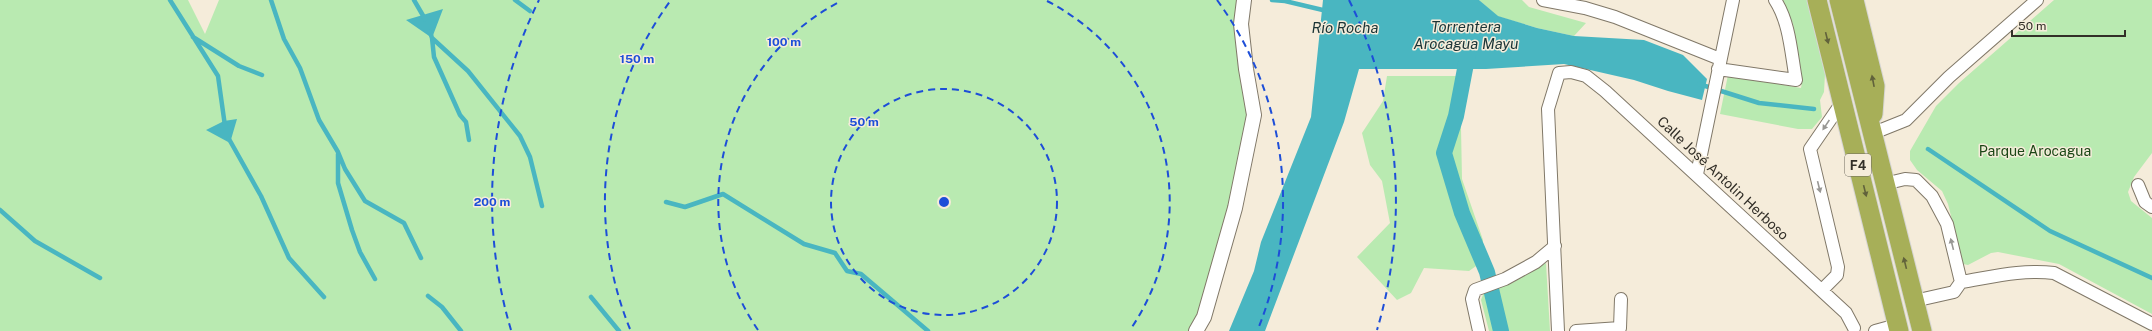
<svg xmlns="http://www.w3.org/2000/svg" width="2152" height="331" viewBox="0 0 2152 331" font-family="'Public Sans',sans-serif">
<rect width="100%" height="100%" fill="#f5ecda"/>
<path fill="#b9eab1" d="M0,0h188l17,34 14,-34h1019l-1,49 11,63 -17,95 -34,115 -6,9h-1191z
M1479,0h43l7,7 57,16 -12,13 -37,-8 -40,-12z
M1783,0h24l18,74 -1,18 -4,8 2,17 -10,12h-14l-78,-15 8,-39 73,13 1,-6 -9,-58z
M2054,0h98v153l-18,24 -6,15 3,9 21,17v96l-93,-50 -61,-12 -7,1 -23,12 -5,-1 -15,-60 -6,-13 -25,-21 -7,-10v-9l26,-45 23,-23z
M1387,76h73l2,103 21,61 -4,24 -10,7 -45,-3 -13,25 -14,7 -40,-43 33,-34 -8,-42 -12,-16 -8,-32 21,-32z
M1546,263l4,68h-61l-8,-31 3,-8 28,-9z"/>
<path fill="#49b6c1" d="M1323,0h156l19,16 39,12 37,8 70,4 39,15 24,24 -5,21 -34,-9 -34,-11 -70,-16 -78,5h-127l-15,53 -79,209h-36l25,-60 7,-29 50,-125z
M443,9l-11,29 -26,-18z
M237,119l-7,24 -24,-13 18,-9z"/>
<g fill="none" stroke-linecap="round" stroke-linejoin="round">
<path stroke="#49b6c1" stroke-width="4.5" d="M170,0l48,76 7,50
M271,0l13,39 16,29 19,52 19,32 7,17 20,32 39,22 17,35
M414,0l11,19
M515,0l15,11
M1272,0l13,1 42,10
M430,32l2,6 36,33 52,65 10,21 12,49
M193,37l46,29 23,9
M432,38l2,19 26,58 6,7 3,18
M1699,84l60,19 55,6
M229,139l32,57 28,62 35,39
M1928,149l122,82 102,47
M338,154v29l14,47 8,22 15,27
M666,202l19,5 38,-13 81,50 31,9 12,18 14,3 67,57
M0,210l35,31 65,37
M428,296l14,11 19,24
M591,297l28,34"/>
<path stroke="#49b6c1" stroke-width="16" d="M1469,48l-13,68 -12,37 18,60 25,59 14,59"/>
<defs>
<path id="minor" d="M1543,0l42,8 30,9 105,42
M1718,69l78,11c-5,-27 -6,-57 -21,-80
M1871,134l35,-14 43,-43 88,-77
M1697,174l36,-174
M1884,184l21,-5 11,1 16,16 15,28 14,58
M2138,185l7,17 7,5
M1822,290l15,-15 1,-8 -28,-118 33,-48
M1914,301l40,-9 7,-10c31,-5 62,-13 93,-9l98,51
M1479,331l-7,-32 3,-9 30,-11 31,-17 19,-16
M1558,331l-10,-222 11,-36 12,-1 15,4 19,15 241,222 8,15
M1576,331l44,-3 1,-29
M1875,331l22,-6"/>
<path id="tertiary" d="M1196,331l8,-14 31,-109 19,-93 -8,-46 -5,-45 3,-24"/>
<path id="trunk" d="M1817,0l82,331
M1839,0l83,331
M1854,0l21,86 -2,28"/>
</defs>
<use href="#minor" stroke="#807868" stroke-width="14"/>
<use href="#tertiary" stroke="#807868" stroke-width="16"/>
<use href="#trunk" stroke="#d6d5d4" stroke-width="21"/>
<use href="#minor" stroke="#fff" stroke-width="12"/>
<use href="#tertiary" stroke="#fff" stroke-width="14"/>
<use href="#trunk" stroke="#a7af58" stroke-width="19"/>
</g>
<defs><path id="oneway-solid" d="M-6-.8H1V-3.2L6.5 0L1 3.2V.8H-6Z"/></defs>
<g fill="#61623b">
<use href="#oneway-solid" transform="translate(1827 38) rotate(76)"/>
<use href="#oneway-solid" transform="translate(1873 81) rotate(-101)"/>
<use href="#oneway-solid" transform="translate(1865 191) rotate(76)"/>
<use href="#oneway-solid" transform="translate(1905 263) rotate(-104)"/>
</g>
<g fill="#989794">
<use href="#oneway-solid" transform="translate(1826 125) rotate(124)"/>
<use href="#oneway-solid" transform="translate(1819 187) rotate(76)"/>
<use href="#oneway-solid" transform="translate(1952 244) rotate(-104)"/>
</g>
<g fill="none" stroke="#1d4ed8" stroke-width="2" stroke-dasharray="7 5">
<circle cx="944" cy="202" r="113"/>
<path d="M758 330A226 226 0 0 1 841 1M1047 1A226 226 0 0 1 1130 330"/>
<path d="M630 329A339 339 0 0 1 671 0M1217 0A339 339 0 0 1 1258 329"/>
<path d="M511 330A452 452 0 0 1 539 0M1349 0A452 452 0 0 1 1377 330"/>
</g>
<g text-anchor="middle" dominant-baseline="central" stroke-width="3" stroke-linejoin="round" paint-order="stroke">
<rect fill="#f5ecda" stroke="#6c685d" stroke-width="1" x="1845" y="154" width="26" height="22" rx="3"/>
<g font-size="13" font-weight="bold" fill="#322f28">
<text x="1858" y="165">F4</text>
</g>
<g font-size="14" fill="#1c4716" stroke="#f5ecda">
<text x="2035" y="151">Parque Arocagua</text>
</g>
<g font-size="14" fill="#322f28" stroke="#f5ecda">
<text transform="translate(1723 178) rotate(43)">Calle José Antolin Herboso</text>
</g>
<g font-size="15" font-style="italic" fill="#1b3436" stroke="#f5ecda">
<text x="1466" y="26">Torrentera<tspan x="1466" dy="17">Arocagua Mayu</tspan></text>
<text x="1345" y="27">Río Rocha</text>
</g>
</g>
<circle cx="944" cy="202" r="6" fill="#1d4ed8" stroke="#f5ecda" stroke-width="2"/>
<g font-size="12" text-anchor="middle" font-weight="bold" fill="#1d4ed8" stroke="#f5ecda" stroke-width="3" stroke-linejoin="round" paint-order="stroke">
<text x="784" y="46">100 m</text>
<text x="637" y="63">150 m</text>
<text x="864" y="126">50 m</text>
<text x="492" y="206">200 m</text>
</g>
<path d="M2012 30v6h113v-6" fill="none" stroke="#322f28" stroke-width="2"/>
<text x="2018" y="30" font-size="12" fill="#322f28" stroke="#f5ecda" stroke-width="3" paint-order="stroke">50 m</text>
</svg>
